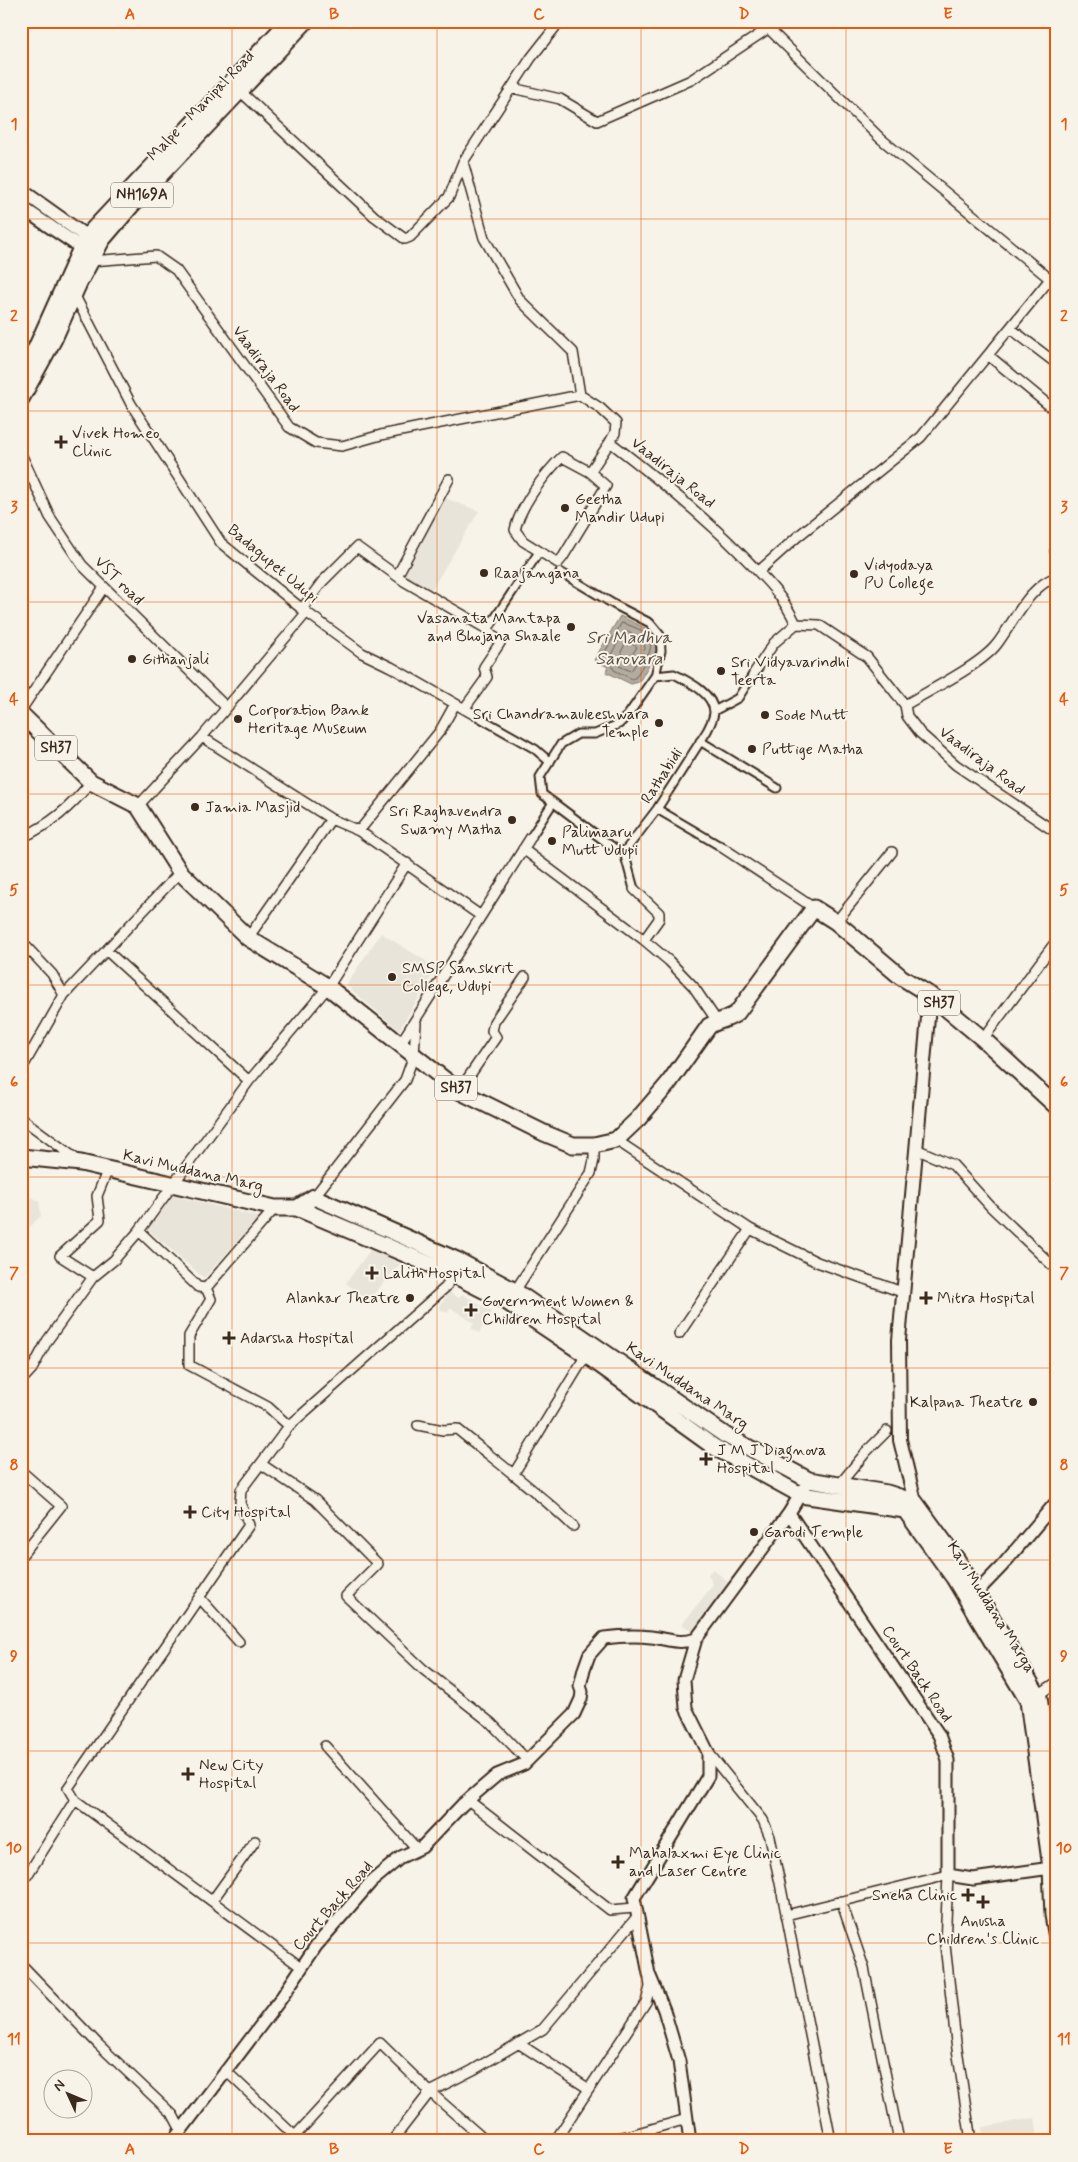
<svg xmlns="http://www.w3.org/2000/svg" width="1078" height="2162" viewBox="0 0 1078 2162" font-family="Mynerve,sans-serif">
<rect width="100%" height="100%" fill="#f7f3e8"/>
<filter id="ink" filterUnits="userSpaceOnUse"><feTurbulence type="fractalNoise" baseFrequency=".02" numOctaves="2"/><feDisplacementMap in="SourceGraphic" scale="10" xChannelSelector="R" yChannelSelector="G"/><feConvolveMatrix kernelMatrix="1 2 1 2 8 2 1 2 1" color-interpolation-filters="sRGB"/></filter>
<g filter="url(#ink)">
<path fill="#e9e4d9" d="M445,498l34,13 -49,81 -26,-16z
M381,933l56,35 -38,62 -53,-45z
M21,1192l18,9 2,15 -20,19z
M172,1195l87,22 -55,61 -56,-48z
M371,1249l29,15 -32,37 -22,-18z
M449,1292l10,6 3,-4 30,18 -13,21 -8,-5 3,-5 -23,-15 -4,5 -8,-5z
M713,1569l16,14 -36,49 -11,-8 31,-39 -5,-11z
M1035,2118l4,23h-55l-2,-14z"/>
<path fill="#b4aca0" stroke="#84786c" d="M620,616l29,14 7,11 1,10 -18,31 -8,2 -25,-12 2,-5 -14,-7z"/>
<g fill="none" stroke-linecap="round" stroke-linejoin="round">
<path stroke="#6b5e52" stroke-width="1" d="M622,623c42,12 30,26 14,54l-4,2 -18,-9 -3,-6 -9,-6z
M625,631c9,4 20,7 20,18l-14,22 -12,-5 -8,-11z
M627,641l10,6 -9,14 -7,-8z"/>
<defs>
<path id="pedestrian" d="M560,572l55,33 35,18 10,12 1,16 -6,25
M493,621l46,-69
M674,674c15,8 39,19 40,38 0,6 -4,13 -7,19l-50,78 -33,43 -10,-4 -72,-54 -2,-17 21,-33 17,-10h17l24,-10 9,-9 27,-39z
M714,711l24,-13 16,-25
M475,715l60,34 15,13
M700,741l77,47
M657,809l63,37
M531,837l21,-33
M624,852l10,37"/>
<path id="minor" d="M512,88l48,11 37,22 94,-41 78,-52
M240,91l134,125 31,23 5,-2 39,-40 14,-35 68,-104 29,-37
M463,162l21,76 36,62 53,52 7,43
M91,261l65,-5 20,14 113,157 27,16 26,3 39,-11 199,-40 20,13 16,15 -1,10 -5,9c46,35 89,70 129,110 24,25 42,40 57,72
M74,294l57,110 90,139 81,66 60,44 29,14 84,48
M1010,328l47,36
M988,355l69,57
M21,454l29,63 32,48 144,142
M590,472l16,14 -43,71 -5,6 -35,-22 -8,-11c5,-23 29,-56 47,-73l28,15 20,-30
M1057,549l-2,2 2,6
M759,571l38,-34 124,-100 129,-158 -170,-141 -108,-106 -3,-4 -1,-7
M397,576l52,-97
M302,609l20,-27 35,-35 47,34 83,48 6,-8
M796,624l23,1 48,32 38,48 2,11 13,17 36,32 101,68
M754,673l20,-30 22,-19
M905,705c25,-15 76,-40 92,-61 17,-22 32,-59 60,-67
M464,709l23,-32 -3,-10 16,-24 -13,-14
M21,710l83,-123
M202,737l129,82 28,12 122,85
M138,806l64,-69 105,-125
M359,831l81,-100 15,-27
M21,838c30,-14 49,-30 70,-56
M720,846l94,62
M523,849l121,91 25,21 24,25 24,35
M634,889l25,24v6l-15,21
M836,922l56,-70
M248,938l83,-119
M21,941l31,33 12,21
M107,951l142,130
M983,1039l74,-99
M400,1044l131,-207
M21,1070l43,-75 116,-123
M459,1091l37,-54 -4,-6 2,-9 31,-45
M21,1118l58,43
M616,1140l134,89 67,33 85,30
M916,1149l37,16 38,42 66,63
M314,1197l91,-117 9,-25 2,-32
M139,1231l59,56 8,1
M93,1277l-33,-21 40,-36 -3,-24 11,-27
M206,1288l5,11 -22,37v29l79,42 21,19
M206,1288l69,-80
M515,1291l76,-118 3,-13v-15
M679,1334l71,-105
M21,1381l11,-12 15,-28 46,-64 21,-17 25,-29 110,-150 79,-94 79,-124
M418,1425l25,5 14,-1c39,32 80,62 116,97
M261,1464l54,36 63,64 -32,32 77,73 68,54 37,38
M21,1471l40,35 -40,50
M513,1475l73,-120
M839,1485l28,-34 20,-20
M199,1597l40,45
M1038,1695l19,-13
M325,1746l92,103
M708,1752l55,68 7,17 10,46 51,258
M468,1800l142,110 25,-2
M21,1885l54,-85
M212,1901l43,-60
M841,1901l23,67 35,173
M786,1915l162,-40 -3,70 11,97 15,99
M21,1964l77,80 75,71 8,15
M301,1967l-226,-167 -7,-12 181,-263 -9,-22 1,-13 48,-64 157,-139 6,-13
M518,2043l71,46
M225,2070l75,71
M295,2136l85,-93 50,49 56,49
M392,2141l38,-49 43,-22 70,-41 93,-111
M555,2141l91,-139 4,-15 -1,-8
M602,2141l25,-5 60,-17"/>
<path id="tertiary" d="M789,1513l150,222 9,25v115l25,4 78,-11
M977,1592l25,-26 55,-65
M173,2141l107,-141 36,-54 55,-64 30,-25 21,-10 40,-42 35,-30 27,-11 50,-50 7,-15 1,-7 -2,-6 4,-17 5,-14 15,-17c16,-2 30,-3 47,-1 18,2 27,8 45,2
M690,2141l-11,-80 -15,-51 -15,-36 -15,-76 74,-122v-24l-22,-44 -2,-28 12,-41 93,-126 20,-33"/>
<path id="secondary" d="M21,190l73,52
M21,207l68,46
M909,1507l6,-5 -15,-62 -1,-100 31,-345"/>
<path id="primary" d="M21,714l70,68 47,24 42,66 68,66 80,49 131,104 85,42 29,12h21l22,-5 22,-21 30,-35 41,-58c9,-6 19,-6 28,-13l77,-105 22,14 65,55 29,18 53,44 74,68
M21,1157l60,6 194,45h22l155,66 55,28 79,53 128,92 87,48 104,15 49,68 74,123 23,167 2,47 4,23
M297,1208l17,-11 145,64 56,30 210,144 84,45 78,13 28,9 43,59 81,136 18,124"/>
<path id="trunk" d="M21,373l15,-25 50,-111 203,-216
M21,399l33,-60 25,-56 23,-43 29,-34 175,-185"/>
</defs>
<use href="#pedestrian" stroke="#3b2a1e" stroke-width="11"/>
<use href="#minor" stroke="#3b2a1e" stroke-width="12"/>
<use href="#tertiary" stroke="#3b2a1e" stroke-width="15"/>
<use href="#secondary" stroke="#3b2a1e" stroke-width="16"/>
<use href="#primary" stroke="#3b2a1e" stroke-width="19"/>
<use href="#trunk" stroke="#3b2a1e" stroke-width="19"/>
<use href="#pedestrian" stroke="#f7f3e8" stroke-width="7"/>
<use href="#minor" stroke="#f7f3e8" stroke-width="9"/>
<use href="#tertiary" stroke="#f7f3e8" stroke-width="11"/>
<use href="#secondary" stroke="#f7f3e8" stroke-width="12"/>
<use href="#primary" stroke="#f7f3e8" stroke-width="15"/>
<use href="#trunk" stroke="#f7f3e8" stroke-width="15"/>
</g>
</g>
<path fill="none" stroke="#e8590c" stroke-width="1" stroke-opacity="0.55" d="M232,21v2120M437,21v2120M641,21v2120M846,21v2120M21,219h1036M21,411h1036M21,602h1036M21,794h1036M21,985h1036M21,1177h1036M21,1368h1036M21,1560h1036M21,1751h1036M21,1943h1036"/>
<g fill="#3b2a1e" stroke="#f7f3e8" stroke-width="2">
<path d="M58.5 434.5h5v5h5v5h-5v5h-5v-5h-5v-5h5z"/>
<circle cx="565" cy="508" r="5"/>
<circle cx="484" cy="573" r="5"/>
<circle cx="854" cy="574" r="5"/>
<circle cx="571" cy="627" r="5"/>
<circle cx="132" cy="659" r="5"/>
<circle cx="721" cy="671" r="5"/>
<circle cx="765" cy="715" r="5"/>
<circle cx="238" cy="719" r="5"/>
<circle cx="659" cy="723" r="5"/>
<circle cx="752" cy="749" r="5"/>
<circle cx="195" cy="807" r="5"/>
<circle cx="512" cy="820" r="5"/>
<circle cx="552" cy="841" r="5"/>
<circle cx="392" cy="977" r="5"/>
<path d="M369.5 1265.5h5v5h5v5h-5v5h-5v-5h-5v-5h5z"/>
<circle cx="410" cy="1298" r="5"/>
<path d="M923.5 1290.5h5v5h5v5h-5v5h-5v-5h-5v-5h5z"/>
<path d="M468.5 1302.5h5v5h5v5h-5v5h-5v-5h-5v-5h5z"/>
<path d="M226.5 1330.5h5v5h5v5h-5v5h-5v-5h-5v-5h5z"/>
<circle cx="1033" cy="1402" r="5"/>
<path d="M703.5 1451.5h5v5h5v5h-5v5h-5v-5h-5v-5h5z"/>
<path d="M187.5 1504.5h5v5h5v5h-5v5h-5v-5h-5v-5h5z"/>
<circle cx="754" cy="1532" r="5"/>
<path d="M185.5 1766.5h5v5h5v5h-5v5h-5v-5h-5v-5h5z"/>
<path d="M615.5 1854.5h5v5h5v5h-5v5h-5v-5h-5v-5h5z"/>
<path d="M965.5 1887.5h5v5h5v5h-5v5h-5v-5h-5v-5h5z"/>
<path d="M980.5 1894.5h5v5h5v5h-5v5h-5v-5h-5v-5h5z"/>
</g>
<g text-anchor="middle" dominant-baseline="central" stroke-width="4" stroke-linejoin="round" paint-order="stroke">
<g fill="#f7f3e8" stroke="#73665b" stroke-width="1">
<rect x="111" y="182.5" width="62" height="25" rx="4"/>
<rect x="35" y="735.5" width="42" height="25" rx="4"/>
<rect x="918" y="990.5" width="42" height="25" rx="4"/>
<rect x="435" y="1075.5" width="42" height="25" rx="4"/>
</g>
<g font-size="15" font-weight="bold" fill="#3b2a1e">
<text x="142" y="195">NH169A</text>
<text x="56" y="748">SH37</text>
<text x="939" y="1003">SH37</text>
<text x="456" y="1088">SH37</text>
</g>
<g font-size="16" fill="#3b2a1e" stroke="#f7f3e8">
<text transform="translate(201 106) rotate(-46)">Malpe - Manipal Road</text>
<text transform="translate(266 369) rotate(54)">Vaadiraja Road</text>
<text transform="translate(673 473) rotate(39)">Vaadiraja Road</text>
<text transform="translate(273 564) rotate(40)">Badagupet Udupi</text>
<text transform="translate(119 581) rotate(45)">VST road</text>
<text transform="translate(982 761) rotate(37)">Vaadiraja Road</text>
<text transform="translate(662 776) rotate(-57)">Rathabidi</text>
<text transform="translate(193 1171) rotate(13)">Kavi Muddana Marg</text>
<text transform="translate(687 1386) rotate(34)">Kavi Muddana Marg</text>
<text transform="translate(991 1607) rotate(58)">Kavi Muddana Marga</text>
<text transform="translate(917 1674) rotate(56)">Court Back Road</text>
<text transform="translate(333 1906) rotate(-49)">Court Back Road</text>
</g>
<g font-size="16" fill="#3b2a1e" stroke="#f7f3e8" text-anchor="start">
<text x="72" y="433">Vivek Homeo<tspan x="72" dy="18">Clinic</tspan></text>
<text x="575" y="499">Geetha<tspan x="575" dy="18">Mandir Udupi</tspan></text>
<text x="864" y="565">Vidyodaya<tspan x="864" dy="18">PU College</tspan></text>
<text x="494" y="573">Raajangana</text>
<text x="561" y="618" text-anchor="end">Vasanata Mantapa<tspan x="561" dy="18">and Bhojana Shaale</tspan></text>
<text x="142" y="659">Githanjali</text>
<text x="731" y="662">Sri Vidyavarindhi<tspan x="731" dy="18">Teerta</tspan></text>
<text x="248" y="710">Corporation Bank<tspan x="248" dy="18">Heritage Museum</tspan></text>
<text x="649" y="714" text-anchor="end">Sri Chandramauleeshwara<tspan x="649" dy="18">Temple</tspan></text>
<text x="775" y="715">Sode Mutt</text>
<text x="762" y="749">Puttige Matha</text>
<text x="205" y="807">Jamia Masjid</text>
<text x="502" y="811" text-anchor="end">Sri Raghavendra<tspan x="502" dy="18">Swamy Matha</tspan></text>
<text x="562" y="832">Palimaaru<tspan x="562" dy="18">Mutt Udupi</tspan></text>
<text x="402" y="968">SMSP Sanskrit<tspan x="402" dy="18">College, Udupi</tspan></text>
<text x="383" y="1273">Lalith Hospital</text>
<text x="400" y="1298" text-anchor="end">Alankar Theatre</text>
<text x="937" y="1298">Mitra Hospital</text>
<text x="482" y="1301">Government Women &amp;<tspan x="482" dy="18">Children Hospital</tspan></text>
<text x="240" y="1338">Adarsha Hospital</text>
<text x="1023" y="1402" text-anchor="end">Kalpana Theatre</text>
<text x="717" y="1450">J M J Diagnova<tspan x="717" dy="18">Hospital</tspan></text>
<text x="201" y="1512">City Hospital</text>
<text x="764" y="1532">Garodi Temple</text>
<text x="199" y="1765">New City<tspan x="199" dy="18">Hospital</tspan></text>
<text x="629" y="1853">Mahalaxmi Eye Clinic<tspan x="629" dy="18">and Laser Centre</tspan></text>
<text x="957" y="1895" text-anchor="end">Sneha Clinic</text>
<text x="983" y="1921" text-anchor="middle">Anusha<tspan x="983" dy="18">Children's Clinic</tspan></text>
</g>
<g font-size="18" font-style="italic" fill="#5f5145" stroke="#f7f3e8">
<text x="629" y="638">Sri Madhva<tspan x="629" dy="21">Sarovara</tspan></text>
</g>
</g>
<rect width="1078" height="2162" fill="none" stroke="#f7f3e8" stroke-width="55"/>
<g transform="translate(68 2094) rotate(314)"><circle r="24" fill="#f7f3e8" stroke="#aca397"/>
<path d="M0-4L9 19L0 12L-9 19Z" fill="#3b2a1e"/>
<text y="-8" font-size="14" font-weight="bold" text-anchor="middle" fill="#3b2a1e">N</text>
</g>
<rect x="28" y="28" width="1022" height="2106" fill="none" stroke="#e8590c" stroke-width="2"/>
<g font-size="16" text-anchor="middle" font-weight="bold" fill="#e8590c">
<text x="130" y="19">A</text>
<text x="334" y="19">B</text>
<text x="539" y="19">C</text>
<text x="744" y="19">D</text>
<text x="948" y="19">E</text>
<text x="14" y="129">1</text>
<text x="1064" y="129">1</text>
<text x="14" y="321">2</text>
<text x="1064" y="321">2</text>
<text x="14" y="512">3</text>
<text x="1064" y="512">3</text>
<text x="14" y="704">4</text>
<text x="1064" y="704">4</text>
<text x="14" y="895">5</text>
<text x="1064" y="895">5</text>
<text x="14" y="1087">6</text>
<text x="1064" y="1087">6</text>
<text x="14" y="1278">7</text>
<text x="1064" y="1278">7</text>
<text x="14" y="1470">8</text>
<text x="1064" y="1470">8</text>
<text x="14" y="1661">9</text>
<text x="1064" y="1661">9</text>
<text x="14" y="1853">10</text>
<text x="1064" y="1853">10</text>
<text x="14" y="2044">11</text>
<text x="1064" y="2044">11</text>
<text x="130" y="2154">A</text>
<text x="334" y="2154">B</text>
<text x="539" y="2154">C</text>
<text x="744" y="2154">D</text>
<text x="948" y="2154">E</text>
</g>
</svg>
